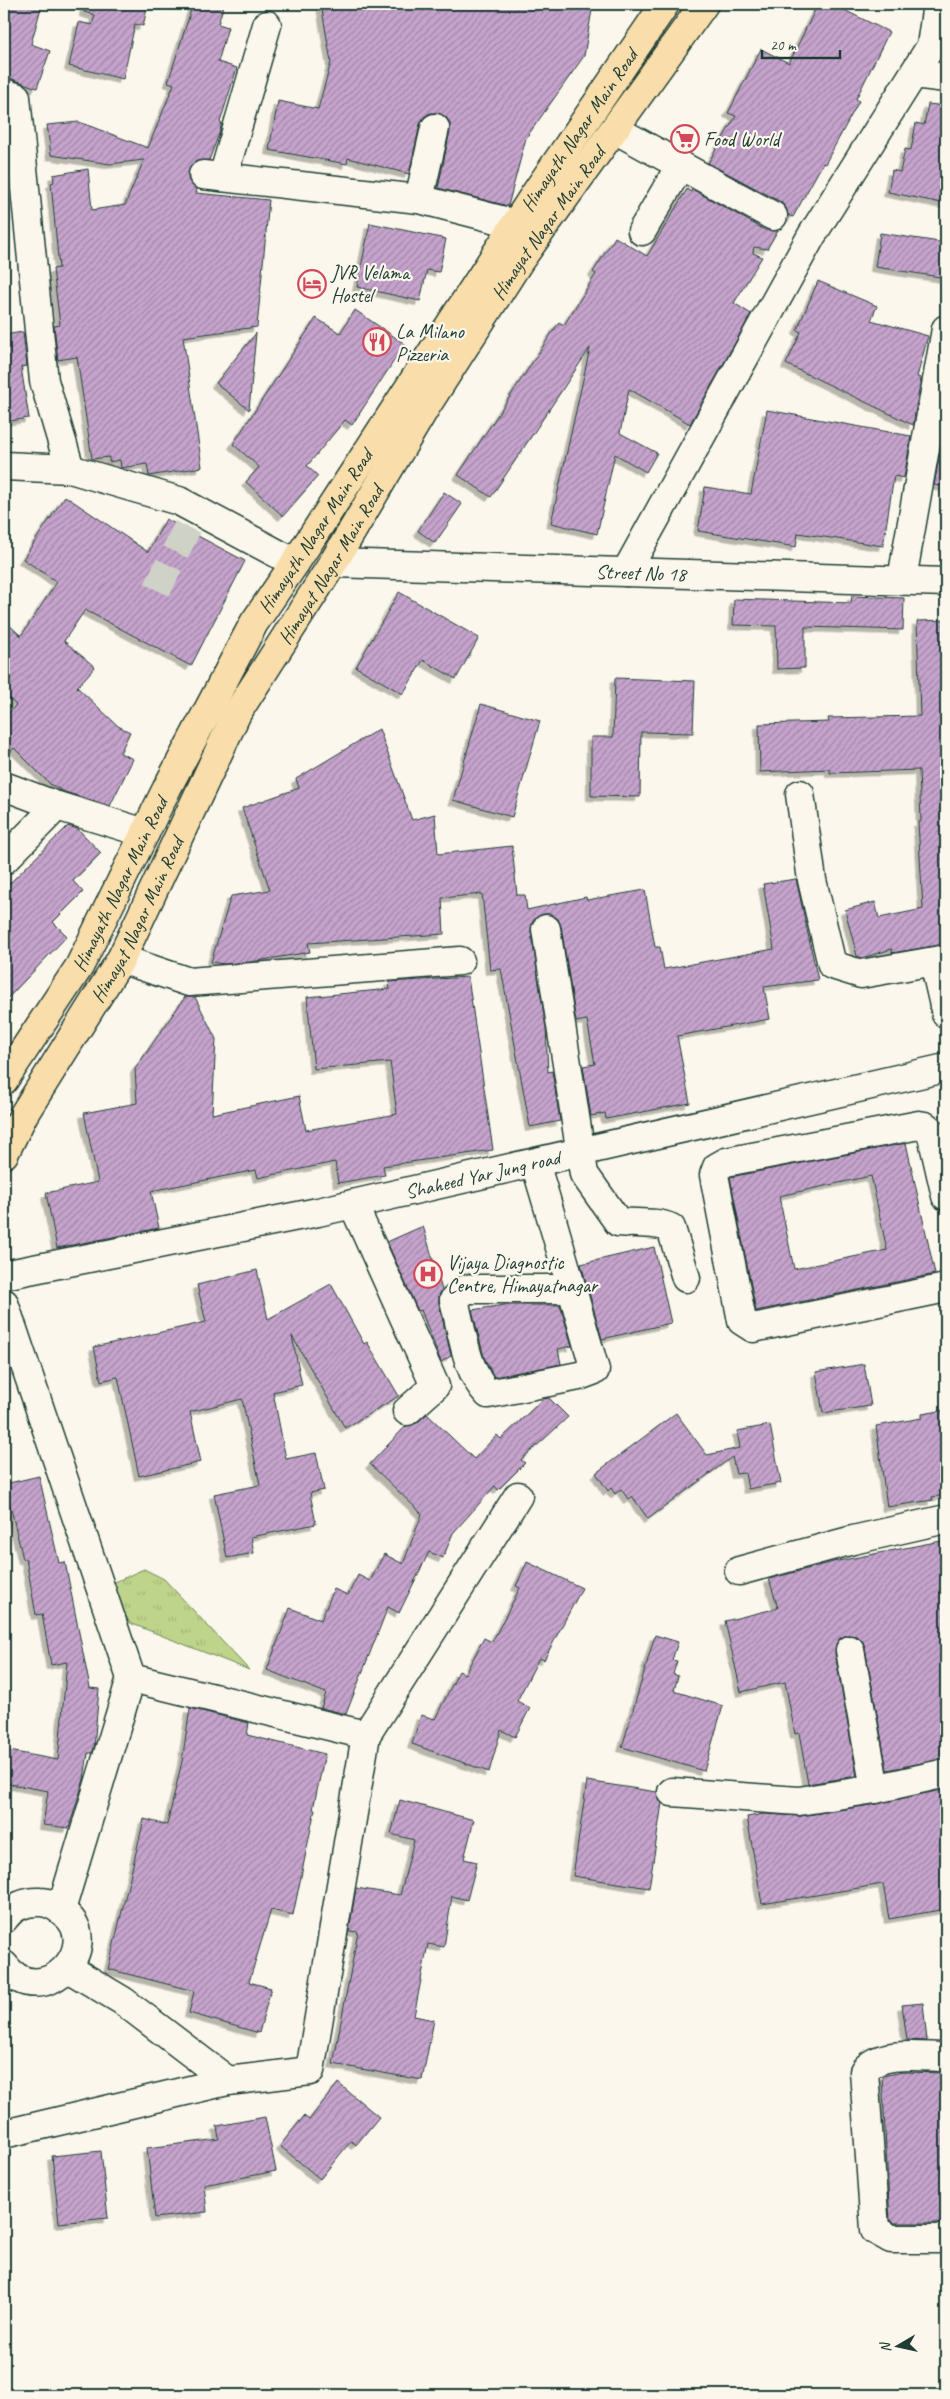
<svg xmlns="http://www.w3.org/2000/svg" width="950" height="2399" viewBox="0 0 950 2399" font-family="Caveat,sans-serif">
<defs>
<pattern id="park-tufts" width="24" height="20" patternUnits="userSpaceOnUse" patternTransform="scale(1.25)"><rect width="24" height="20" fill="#bed48a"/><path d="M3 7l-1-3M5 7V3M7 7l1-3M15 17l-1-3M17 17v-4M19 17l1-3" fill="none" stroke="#a3b778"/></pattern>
<pattern id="building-hatch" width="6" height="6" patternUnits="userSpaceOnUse" patternTransform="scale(1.25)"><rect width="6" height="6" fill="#c6a3cd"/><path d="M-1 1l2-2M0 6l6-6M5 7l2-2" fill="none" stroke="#a086a7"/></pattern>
<filter id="shadow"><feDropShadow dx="-4.5" dy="4.5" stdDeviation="0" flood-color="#0004"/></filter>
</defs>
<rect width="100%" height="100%" fill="#fbf7ec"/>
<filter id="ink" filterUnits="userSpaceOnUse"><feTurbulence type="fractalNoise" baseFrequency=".02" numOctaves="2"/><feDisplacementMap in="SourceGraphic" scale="10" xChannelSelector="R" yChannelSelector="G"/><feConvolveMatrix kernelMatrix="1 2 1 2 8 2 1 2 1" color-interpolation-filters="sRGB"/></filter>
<g filter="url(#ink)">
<path fill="url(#park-tufts)" stroke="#6e885f" d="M144,1569l20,10 85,91 -119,-47 -22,-38z"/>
<path fill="url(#building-hatch)" stroke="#1f3d34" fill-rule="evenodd" filter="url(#shadow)" d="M4,4h38l-11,40 19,7 -13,37 -33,-12z
M85,4h63l-5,22 -8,-2 -12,55 -54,-13 10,-44 13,3 3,-10 -11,-3z
M193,4h31l-6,20 10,3 -10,35 19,6 -17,54 2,1 -3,11 -10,26 -12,1 -6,4 -3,8 1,8 8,8 -1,4 73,7 -12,127 -74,10 19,130 -53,9 -2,-12 -26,4 -1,-8 -11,2v-5l-17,2 -15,-102 -19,3 -4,-34 6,-1 -7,-56 6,-1 -8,-85 3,-1 -1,-7 35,-6 4,41 33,-5 19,-45 -34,4 -59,-9 -4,-30 32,-3 69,26 26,-64 -6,-2z
M321,4h272l-9,52 -58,82 -18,68 -70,-18 12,-57v-8l-4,-6 -7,-4h-9l-6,4 -4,7 -11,50 -61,-16 -1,6 -78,-14 9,-49 40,8 13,-47z
M818,4h14l57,28 -33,67 3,2 -34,63 -2,-1 -30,54 -5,-2 -2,-7 -5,-6 -73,-39 28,-47 -8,-3 33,-64 28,14z
M928,104l18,2v98l-58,-12 4,-22 8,2 5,-23 6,1 5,-27 8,2z
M687,189l4,3 1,-3 73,41h13l-11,19 -13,-2 -1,6 9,4 -28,46 17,11 -61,110 -61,-35 -9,44 37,20 -11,19 -31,-18 -18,80 -46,-11 39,-175 -99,149 -33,-22 101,-153 5,3 32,-51 -3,-2 22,-35 32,19z
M370,223l76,16 -7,33 -12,-2 -7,31 -63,-14z
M880,233l66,10v35l-71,-11z
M818,281l59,25 -6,14 57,16 -11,41 4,1 -8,47 -127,-61 15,-32 -4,-2z
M355,310l50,34 -53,81 -7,-5 -38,46 11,10 -35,40 -37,-34 13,-15 -26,-23 83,-126 24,15z
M23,332l4,34 -6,1 8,51 -25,4v-87z
M256,333l-7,77 -33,-27z
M767,410l144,26 -7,42 -10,-2 -11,70 -85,-13 -2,14 -98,-16 7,-44 46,7z
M940,453h6v34l-12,-2z
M444,492l18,12 -27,39 -17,-12z
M65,496l83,56 18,-33 79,42 -54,105 -106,-56 -21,31 31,26 -18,20 41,39 12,6 -10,21 13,6 -23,47 -45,-14 -14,-7 -37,-37 -10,11v-41l12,-13 -12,-11v-74l17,16 36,-54 -34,-23z
M399,592l80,46 -23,41 -33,-19 -20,34 -47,-27z
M852,596l52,2 -1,32 -98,-3v41l-28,1 -1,-43 -43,-1 1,-26 117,4z
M946,620v324l-54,9v-4l-30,9 -5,-2 -12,-46 30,-8 4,16 44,-9 -5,-87h3l-2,-52 -89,3v-4l-70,3 -1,-48 70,-2 -1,-4 92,-2 -3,-95z
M615,678l80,3 -2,52 -52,-1 -1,65 -49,-1v-59h22z
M481,704l59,17 -28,96 -59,-17z
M379,729l33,91 23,-6 3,40 74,-8 5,49h8l2,15 59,-13 1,3 58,-10 10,57h5l4,22 110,-20 -11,-65 33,-5 22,101 -54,7 6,32 -93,17 13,67 -84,16 -1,-6 -14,3 -8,-50 12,-2 -8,-44 -11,2 -15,-96 -3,-7 -7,-5h-7l-7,3 -5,6 -1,8 15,97 2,44 4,-1 8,50 -30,6 -29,-158 -11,1 -8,-76 -40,4 2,36 -136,9 2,9 -59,10 -27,2 -13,-2 20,-66 39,-6 -28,-82 57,-20 -3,-9z
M68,826l10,3 23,24 -28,28 10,11 -30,30 14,14 -63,66v-113z
M468,977l25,173 -110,16 2,9 -47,8 -3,-21 -77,16 -2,-8 -105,21 8,37 -102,20 -11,-55 52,-11 -14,-69 53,-10 -2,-34 50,-72h10l21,42 -4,75 87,-18 7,34 91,-16 -7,-52 -76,7 -7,-72 83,-8 -1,-7z
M906,1143l29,131 -179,37 -26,-134zM871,1176l16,74 -93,19 -15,-73z
M423,1226l19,64 -3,6v8l12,52 -10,6 -20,-52 -3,1 -31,-69z
M654,1247l17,76 -69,16 -21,-75z
M257,1270l11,49 63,-35 33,60 3,-2 32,54 -54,32 -53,-92 10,49 -29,7 13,67 30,-6 8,37 -14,3 6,31 -65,13 3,16 -27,5 -13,-64 46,-9 -18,-86 -52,13 11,50 -62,14 -21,-99 -17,4 -7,-34 112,-25 -9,-37z
M504,1305h56l12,41 -14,3 3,15 -67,13 -10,-20 -12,-47z
M864,1364l7,42 -48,7 -7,-41z
M549,1398l19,19 -47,43 4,3 -27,27 -3,-4 -42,47 -10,25 -14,-6 -30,61 -11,-6 -42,107 -25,-6 5,-15 -59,-23 23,-62 31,12 13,-31 14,6 10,-20 12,6 14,-27 19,10 19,-50 -52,-50 36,-38 11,-3 10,-9 47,45 23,-24 4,4 42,-40z
M946,1410v85l-14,2 1,3 -46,7 -11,-81 46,-8v-4z
M676,1413l31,42 33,-7 -3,-17 33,-6 11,58 -33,6 -3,-16 -9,1 -4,-17 -84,62 -16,-23 -4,3 -7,-10 -6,5 -4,-6 -3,3 -12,-18z
M39,1476l20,87 6,-1 25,126 9,1 -5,59 -2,5h-4l-4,26 -15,49 -26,-3 5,-34 -44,-8v-33l54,10 9,-98 -16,3 -9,-51 -6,1 -10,-56h-3l-18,-75z
M946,1540v165l-4,1 4,20v32l-59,12 -22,-123 -3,-7 -6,-4 -9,-1 -7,3 -4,6 -1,9 22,123 -49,8 -9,-51 -4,1 -10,-52 -44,10 -16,-71 53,-13 -9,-29 64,-17z
M527,1562l55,26 -38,72 -5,-2 -22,43 13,7 -15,29 -14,-7 -12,42 -77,-28 9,-29 14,4 24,-48 6,3 19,-36 8,4 28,-54 -4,-2z
M655,1635l23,7 -6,18 5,1 -4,13 5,2 -4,15 49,15 -19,65 -82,-24z
M190,1708l59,15 -2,12 78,19 -12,55h2l-22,106 -22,-5 -22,72 22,6 -12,45 -70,-20 5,-22 -86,-22 36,-150 23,6 15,-64z
M587,1781l70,11 5,11 -13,85 -76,-12z
M946,1789v120l-57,10 -6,-35 -121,20 -15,-87 17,-3 37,2 76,-12z
M400,1800l74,20 -10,39 13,3 -10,38 -15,-4 -8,51 -16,-3 -14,72 20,4 -12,60 -89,-16 25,-132 -9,-1 7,-43 44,7 14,-55 -23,-6z
M923,2003l4,38 -20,-1 -5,-35z
M903,2072l43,1v150h-51l-5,-2 -8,-145z
M338,2083l41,34 -23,28 -5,-4 -31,38 -40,-33 24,-30 5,4z
M265,2117l11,54 -72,14 3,27 -52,6 -8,-70 72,-9 -2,-13z
M101,2151l7,67 -49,5 -7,-67z"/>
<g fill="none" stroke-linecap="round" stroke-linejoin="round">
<path stroke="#cfd2c7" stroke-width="28" stroke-dasharray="28 14" stroke-linecap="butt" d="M157,590l31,-64"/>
<defs>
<g id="minor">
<path d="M914,74l32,4"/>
<path d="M4,93l12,4 28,284 26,88"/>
<path d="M616,130l157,86"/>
<path d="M203,175l216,24 97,25"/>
<path d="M223,177l44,-152"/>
<path d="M419,199l16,-71"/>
<path d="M642,231l38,-65"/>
<path d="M4,466l66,3 109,32 116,62"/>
<path id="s1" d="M333,563l613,19"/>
<path d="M626,572l186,-337 119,-189 6,-42"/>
<path d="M902,579l44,-250"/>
<path d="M4,786l53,20 88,27"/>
<path d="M800,794l12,86 20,85 29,9 85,-15"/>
<path d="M4,860l53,-54"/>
<path d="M546,929l38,245 34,48c18,2 38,-1 53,6l15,50"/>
<path d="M121,959l68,23 271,-21"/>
<path d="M934,962l12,52"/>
<path d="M535,1163c21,68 40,138 60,207l-16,6 -91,18c-22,-22 -26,-64 -34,-94l12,-11h106"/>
<path d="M946,1196l-15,-65 -6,-5 -6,-1 -193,37 -9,5 -3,8 28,146 11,7 193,-40"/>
<path d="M353,1204l82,182 -28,25"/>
<path id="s2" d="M4,1275l314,-63 623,-143"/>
<path d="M4,1303l127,375 -70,232"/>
<path d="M739,1571l114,-31 93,-21"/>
<path d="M850,1650l25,139"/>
<path d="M131,1678l235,57"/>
<path d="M672,1792l127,9 76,-12 71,-16"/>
<path d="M4,1919c8,-12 22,-18 36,-17 10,0 17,5 24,11 42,33 -23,102 -60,52"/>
<path d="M68,1968l55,33 105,80"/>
<path d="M946,2057c-24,0 -66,-7 -82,14l11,159 16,9h55"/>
<path d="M4,2134l224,-53 82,-10 56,-336 152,-239"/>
</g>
<g id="major">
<path id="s3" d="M4,1080l75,-113 89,-181 86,-163 41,-60 240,-369 130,-190"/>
<path id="s4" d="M4,1154l20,-40 97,-155 116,-246 96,-150 92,-155 95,-148 184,-256"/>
</g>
</defs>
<use href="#minor" stroke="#1f3d34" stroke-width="31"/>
<use href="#major" stroke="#1f3d34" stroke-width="31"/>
<use href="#minor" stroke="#fbf7ec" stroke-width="28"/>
<use href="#major" stroke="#f9deab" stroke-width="28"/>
</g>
</g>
<defs>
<symbol id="supermarket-ring" viewBox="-11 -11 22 22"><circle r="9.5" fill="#fbf7ec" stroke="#d1495b" stroke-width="1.5"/><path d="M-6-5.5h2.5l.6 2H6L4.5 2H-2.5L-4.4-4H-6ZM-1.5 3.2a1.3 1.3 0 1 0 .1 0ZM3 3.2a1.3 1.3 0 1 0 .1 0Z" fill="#d1495b"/></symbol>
<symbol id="hotel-ring" viewBox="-11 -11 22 22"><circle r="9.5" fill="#fbf7ec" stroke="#d1495b" stroke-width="1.5"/><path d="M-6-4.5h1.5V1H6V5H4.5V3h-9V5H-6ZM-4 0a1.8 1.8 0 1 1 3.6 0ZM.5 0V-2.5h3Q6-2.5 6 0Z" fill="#d1495b"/></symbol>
<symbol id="restaurant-ring" viewBox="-11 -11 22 22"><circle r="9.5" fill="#fbf7ec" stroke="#d1495b" stroke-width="1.5"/><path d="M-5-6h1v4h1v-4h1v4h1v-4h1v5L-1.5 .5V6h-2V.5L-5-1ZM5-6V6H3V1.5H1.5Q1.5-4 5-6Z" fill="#d1495b"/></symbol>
<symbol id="hospital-ring" viewBox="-11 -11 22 22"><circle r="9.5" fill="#fbf7ec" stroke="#d1495b" stroke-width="1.5"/><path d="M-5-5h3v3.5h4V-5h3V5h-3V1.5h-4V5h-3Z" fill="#d1495b"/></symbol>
</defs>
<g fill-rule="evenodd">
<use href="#supermarket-ring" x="669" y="123" width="32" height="32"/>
<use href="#hotel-ring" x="296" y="268" width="32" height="32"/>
<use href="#restaurant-ring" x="361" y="326" width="32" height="32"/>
<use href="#hospital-ring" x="412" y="1258" width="32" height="32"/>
</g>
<g text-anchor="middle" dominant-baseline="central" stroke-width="4.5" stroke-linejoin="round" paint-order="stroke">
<g font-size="20" fill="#1f3d34" stroke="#fbf7ec">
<text stroke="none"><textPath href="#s3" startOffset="1112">Himayath Nagar Main Road</textPath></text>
<text stroke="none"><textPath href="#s4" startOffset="1080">Himayat Nagar Main Road</textPath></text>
<text stroke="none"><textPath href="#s3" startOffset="632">Himayath Nagar Main Road</textPath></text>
<text stroke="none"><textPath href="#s4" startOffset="675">Himayat Nagar Main Road</textPath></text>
<text stroke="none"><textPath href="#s1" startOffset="308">Street No 18</textPath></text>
<text stroke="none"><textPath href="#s3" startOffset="228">Himayath Nagar Main Road</textPath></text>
<text stroke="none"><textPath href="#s4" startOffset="270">Himayat Nagar Main Road</textPath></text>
<text stroke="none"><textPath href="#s2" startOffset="489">Shaheed Yar Jung road</textPath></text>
</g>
<g font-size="20" fill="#1f3d34" stroke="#fbf7ec" text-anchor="start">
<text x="704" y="139">Food World</text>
<text x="331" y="272">JVR Velama<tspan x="331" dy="23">Hostel</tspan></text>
<text x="396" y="331">La Milano<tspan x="396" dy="23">Pizzeria</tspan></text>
<text x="447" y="1262">Vijaya Diagnostic<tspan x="447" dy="23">Centre, Himayatnagar</tspan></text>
</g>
</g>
<rect width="950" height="2399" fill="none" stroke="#fbf7ec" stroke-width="20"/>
<rect x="10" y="10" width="930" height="2379" fill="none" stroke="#1f3d34" stroke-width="2" filter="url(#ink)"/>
<g transform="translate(898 2346) rotate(261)" stroke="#fbf7ec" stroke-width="4" paint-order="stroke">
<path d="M0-4L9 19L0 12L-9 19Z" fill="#1f3d34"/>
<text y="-8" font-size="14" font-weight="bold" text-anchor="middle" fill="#1f3d34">N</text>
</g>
<path d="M762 50v8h78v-8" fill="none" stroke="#1f3d34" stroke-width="2.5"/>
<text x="770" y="50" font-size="15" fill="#1f3d34" stroke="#fbf7ec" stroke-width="4" paint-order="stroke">20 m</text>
</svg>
